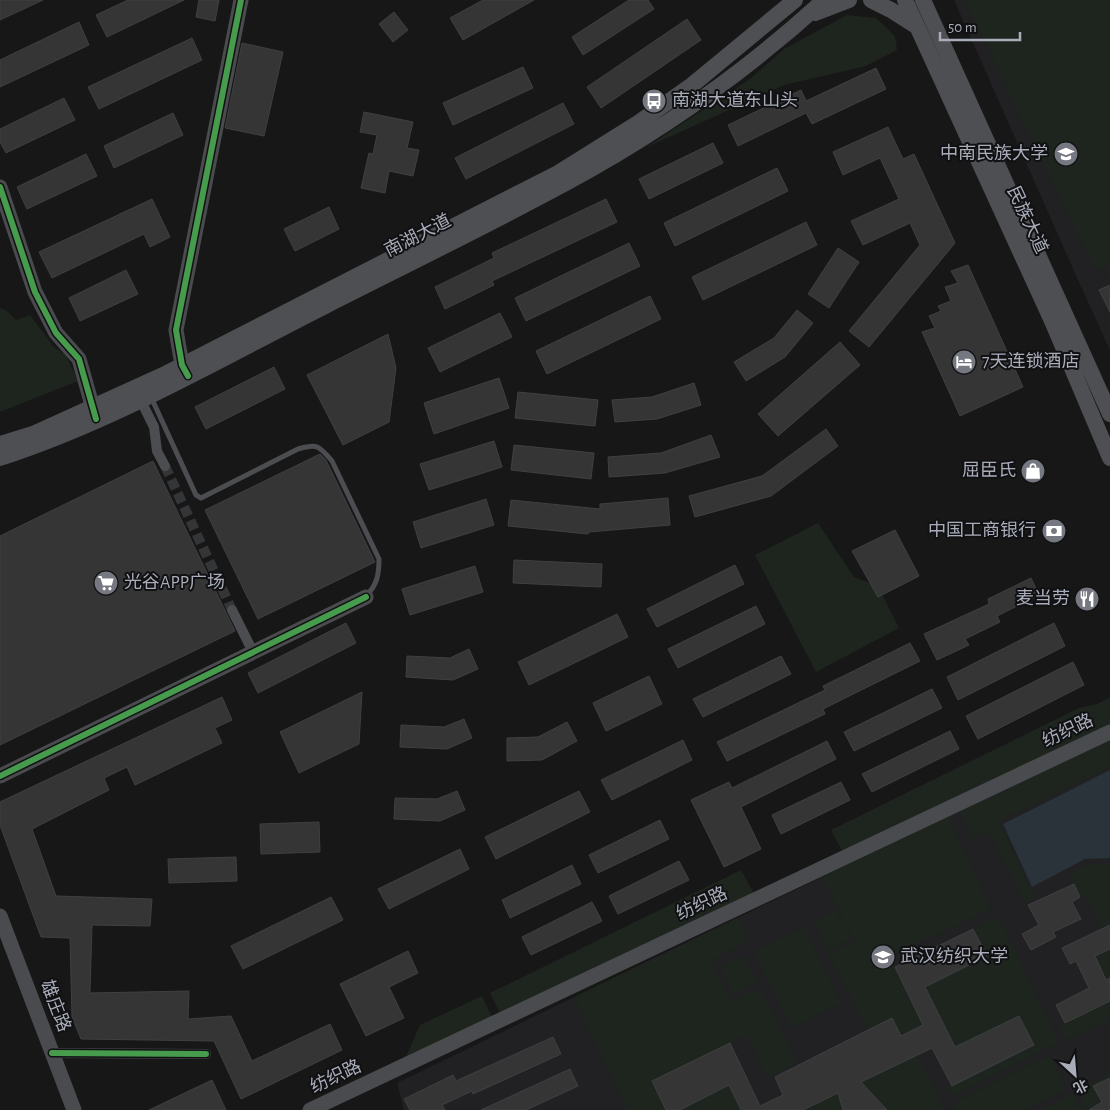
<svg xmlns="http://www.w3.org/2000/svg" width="1110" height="1110" viewBox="0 0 1110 1110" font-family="'Alegreya Sans','Noto Sans SC',sans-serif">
<rect width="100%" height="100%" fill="#171717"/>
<path fill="#212123" d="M954,0h156v350l-32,-70z
M1110,737v373h-706l-7,-27z"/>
<path fill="#1d251e" d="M964,0h146v264l-14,7z
M847,15l29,3 19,18 2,14 -31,16 -82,19 -139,63 105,-69 34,-30z
M0,308l6,2 10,10 14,-5 24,32 12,8 12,26 -78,31z
M818,523l36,54 24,9 21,42 -83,44 -61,-117z
M1110,697v35l-265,125 -14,-27 248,-122 18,-4z
M1110,737v30l-111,54 36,78 -9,4 -38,-72 -16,6 -13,-27z
M948,816l43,93 -101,48 33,68 -22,11 -9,-18 -24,12 -39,-75 25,-14 -32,-64z
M1110,864v61l-8,3 -17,-33 -5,2 -11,-23 18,-9z
M741,870l16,29 -254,120 -13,-26z
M836,910l15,28 -23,12 -14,-28z
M998,916l61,126 -107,54 -5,-9 87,-42 -15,-29 -64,31 -30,-60 61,-31 -13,-27z
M739,917l11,23 -39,20 20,42 29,-14 37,75 -30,15 -20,-43 -94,46 13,29h-38l-54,-113z
M804,927l37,76 -49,25 -38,-77z
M1110,949v29l-4,2 -11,-24z
M743,956l14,26 -24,12 -13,-27z
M482,996l13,27 -93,43 18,-41z
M1110,1001v18l-44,21 -7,-14z
M917,1055l28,55h-62v-5l-22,-23z
M1049,1056l17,33 -41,21h-68l-3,-7z
M1110,1073v37h-24l-10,-21z
M729,1085l12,25h-61z
M838,1093l5,17h-40z
M1073,1093l9,17h-42z"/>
<path fill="#2a333a" d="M1110,770v88l-25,1 -53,28 -29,-63z"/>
<path fill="#353536" stroke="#3f4043" d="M0,0h43l-43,20z
M128,0h56l-77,37 -11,-22z
M199,0h20l-4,21 -19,-4z
M483,0h51l-71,40 -13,-22z
M629,0h19l6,9 -71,46 -11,-18z
M394,12l14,18 -15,12 -14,-18z
M687,19l14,21 -100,68 -14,-21z
M79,22l10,23 -89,42v-27z
M192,38l10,22 -103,49 -11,-22z
M242,43l41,9 -19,84 -39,-8z
M523,67l10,21 -80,37 -10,-22z
M876,68l10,21 -74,35 -6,-11 -68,33 -10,-21 73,-35 5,11z
M64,98l11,22 -69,33 -6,-11v-13z
M563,103l11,21 -108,55 -11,-21z
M364,112l49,10 -6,26 12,2 -6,26 -24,-5 -4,22 -24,-5 8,-35 4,1 4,-19 -17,-3z
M173,113l10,22 -69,33 -10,-22z
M888,127l15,32 11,-5 41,89 -86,104 -20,-16 71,-86 -10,-22 -47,22 -12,-24 48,-22 -19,-41 -37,17 -10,-23z
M713,143l10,20 -74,36 -10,-20z
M86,154l11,22 -70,33 -10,-22z
M777,168l11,23 -113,55 -11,-23z
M152,199l18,38 -20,10 -6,-13 -92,44 -13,-26z
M606,199l11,23 -125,59 2,4 -49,24 -10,-22 59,-29 -2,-5z
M329,207l10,22 -44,22 -11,-22z
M806,222l11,23 -114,55 -11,-23z
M629,243l11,23 -114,55 -11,-23z
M838,248l21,14 -30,46 -21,-14z
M968,265l55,122 -63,29 -38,-84 13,-4 -6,-12 12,-5 -3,-5 13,-5 -6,-14 13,-4 -7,-12z
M126,270l12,24 -58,27 -11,-23z
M1110,285v27l-11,-22z
M650,296l11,23 -114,55 -11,-23z
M797,310l16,13 -28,34 -39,24 -12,-19 40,-24z
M500,313l12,24 -72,35 -12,-24z
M388,334l8,34 -7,54 -46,23 -36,-70z
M840,342l20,23 -82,71 -20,-22z
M274,367l11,22 -79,40 -11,-22z
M499,378l10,30 -75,26 -10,-31z
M694,383l7,22 -44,14 -42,3 -3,-22 40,-3z
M518,392l80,8 -3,26 -80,-8z
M826,429l12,17 -67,50 -76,21 -6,-21 73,-20z
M711,435l9,22 -55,16 -56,4 -1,-20 53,-4z
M494,441l8,26 -73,23 -9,-26z
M514,445l80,8 -3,26 -80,-9z
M320,454l6,6 49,102 -117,57 -53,-109z
M153,461l82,170 -235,114v-209z
M668,498l2,27 -81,7 -1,2 -80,-8 3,-26 89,9v-5z
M486,499l8,26 -73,23 -8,-26z
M895,530l24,46 -41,21 -26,-46z
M514,560l88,4 -1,23 -88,-4z
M735,565l9,19 -87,43 -10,-18z
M475,566l8,26 -73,23 -8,-26z
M1031,578l8,17 -42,21 3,6 -35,17 4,6 -32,15 -13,-26 65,-30 -1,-5z
M756,606l9,18 -87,44 -10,-19z
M617,614l11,23 -99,48 -11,-23z
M346,623l10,20 -98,50 -10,-20z
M1054,623l11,23 -107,54 -11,-23z
M910,643l10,18 -97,48 2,5 -98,47 -10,-19 108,-52 -2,-4z
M469,649l9,20 -25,11 -47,-3 1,-21 43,2z
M781,656l10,18 -88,43 -10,-18z
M1073,662l11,23 -106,54 -12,-23z
M649,676l13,28 -56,27 -13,-28z
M932,689l10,19 -88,43 -10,-19z
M362,692l-3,52 -60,29 -19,-41z
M222,697l10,23 -17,8 7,15 -87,42 -8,-18 -23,11 5,12 -77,39 24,67 96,3 -2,27 -58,-1 -2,68 99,-2 -1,28 43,-3 21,45 78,-37 12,26 -101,49 -27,-58 -133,-2 -9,-22 -2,-79 -29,-1 -41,-112v-23z
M464,719l8,19 -25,11 -47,-2 1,-22 43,2z
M567,722l10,19 -35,19 -35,1v-23l31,-1z
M950,731l9,18 -87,43 -10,-18z
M683,740l9,20 -80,40 -11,-20z
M827,741l9,18 -95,48 20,42 -37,18 -33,-67 38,-18 3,6z
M841,782l9,18 -69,34 -9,-19z
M457,791l8,19 -25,11 -46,-2 1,-21 42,1z
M579,791l11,21 -94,47 -11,-22z
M660,820l9,19 -71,34 -9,-18z
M319,822l1,30 -59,2 -1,-30z
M460,849l9,20 -80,40 -11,-20z
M236,857l1,24 -68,2 -1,-24z
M679,861l10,19 -71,34 -9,-18z
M572,865l9,19 -71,34 -8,-18z
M1074,884l6,13 -8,5 9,17 -28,13 3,5 -25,13 -9,-16 17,-9 -11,-20z
M331,897l12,23 -100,49 -12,-23z
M592,902l10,19 -71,34 -9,-18z
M1110,925v24l-15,7 11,24 4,-2v23l-45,22 -9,-18 33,-17 -13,-27 -6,3 -8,-16z
M973,929l14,27 -62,31 30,60 64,-31 15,29 -82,41 -20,-38 -71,34 26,28h-44l-5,-17 -35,17h-62l-12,-25 -49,25h-14l-14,-29 78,-38 30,63 23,-11 -8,-18 117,-59 9,18 22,-11 -28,-58z
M408,951l10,22 -29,14 15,31 -38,18 -26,-52z
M553,1037l8,17 -88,40 -1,-3 -30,14 3,5h-35l-6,-11 49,-24 3,6z
M570,1069l8,17 -52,24h-45z
M1110,1078v32h-21l13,-8 -9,-16z
M212,1080l14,30h-77z"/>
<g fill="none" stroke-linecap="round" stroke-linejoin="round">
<path stroke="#343537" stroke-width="10" stroke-dasharray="10 5" stroke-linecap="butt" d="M165,466l67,144"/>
<path stroke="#4b4d50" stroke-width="5" d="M151,397l45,98 5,3 97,-49c20,-6 21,-3 34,12l47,98c0,16 -2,26 -13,37"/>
<path stroke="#4b4d50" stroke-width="10" d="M140,399l14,28 3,24 8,15
M232,610l21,42
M52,1053l154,1"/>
<path stroke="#4a4b4f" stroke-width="15" d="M0,187l35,105 21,41 23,26 17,60
M187,375l-5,-10 -6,-35 65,-330
M0,776l366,-179
M0,916l74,194
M310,1110l800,-378"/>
<path stroke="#4e4f52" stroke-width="16" d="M871,0l20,10 25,16
M905,0l147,321 58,137
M923,0l187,414
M815,13l34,-13
M0,444l33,-10 130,-59 395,-202 80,-50 54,-38 103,-85
M0,458c114,-37 220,-99 327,-153 79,-40 159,-79 237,-121 93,-50 183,-113 260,-184"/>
<defs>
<path id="cycleway" d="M0,187l35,105 21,41 23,26 17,60
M188,376l-6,-11 -6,-35 65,-330
M0,776l366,-179
M52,1053l154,1"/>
</defs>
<use href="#cycleway" stroke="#111113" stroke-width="9"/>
<use href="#cycleway" stroke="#469c4c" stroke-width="6"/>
</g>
<defs>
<symbol id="bus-disc" viewBox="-11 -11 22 22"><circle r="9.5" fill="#757880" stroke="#111113"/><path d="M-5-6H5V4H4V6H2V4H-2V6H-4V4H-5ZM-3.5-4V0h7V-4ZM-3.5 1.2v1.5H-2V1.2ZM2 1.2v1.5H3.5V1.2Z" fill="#fff"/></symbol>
<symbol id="university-disc" viewBox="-11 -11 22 22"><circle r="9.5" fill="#757880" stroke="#111113"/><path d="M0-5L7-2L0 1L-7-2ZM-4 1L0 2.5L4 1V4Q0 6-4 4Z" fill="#fff"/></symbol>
<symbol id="hotel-disc" viewBox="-11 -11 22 22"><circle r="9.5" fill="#757880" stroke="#111113"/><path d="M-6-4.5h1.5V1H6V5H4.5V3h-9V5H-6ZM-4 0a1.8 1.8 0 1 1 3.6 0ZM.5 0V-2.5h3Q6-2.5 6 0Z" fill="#fff"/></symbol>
<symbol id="shop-disc" viewBox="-11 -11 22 22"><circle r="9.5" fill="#757880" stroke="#111113"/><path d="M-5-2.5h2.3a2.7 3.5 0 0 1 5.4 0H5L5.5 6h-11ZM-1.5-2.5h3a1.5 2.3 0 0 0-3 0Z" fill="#fff"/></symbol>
<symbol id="bank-disc" viewBox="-11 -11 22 22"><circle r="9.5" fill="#757880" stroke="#111113"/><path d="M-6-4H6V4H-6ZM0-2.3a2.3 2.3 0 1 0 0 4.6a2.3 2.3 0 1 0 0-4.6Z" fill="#fff"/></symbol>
<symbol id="supermarket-disc" viewBox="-11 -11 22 22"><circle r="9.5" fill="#757880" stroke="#111113"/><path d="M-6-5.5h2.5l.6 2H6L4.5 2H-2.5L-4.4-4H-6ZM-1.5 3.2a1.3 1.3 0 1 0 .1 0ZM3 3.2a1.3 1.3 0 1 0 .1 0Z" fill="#fff"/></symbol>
<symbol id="restaurant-disc" viewBox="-11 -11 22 22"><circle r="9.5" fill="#757880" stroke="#111113"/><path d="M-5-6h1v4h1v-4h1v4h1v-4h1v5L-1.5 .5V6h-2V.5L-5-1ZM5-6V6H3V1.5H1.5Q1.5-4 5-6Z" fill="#fff"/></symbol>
</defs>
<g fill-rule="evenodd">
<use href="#bus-disc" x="640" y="87" width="28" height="28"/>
<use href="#university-disc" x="1052" y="140" width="28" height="28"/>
<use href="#hotel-disc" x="950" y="348" width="28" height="28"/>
<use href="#shop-disc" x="1019" y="457" width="28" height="28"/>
<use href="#bank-disc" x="1040" y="517" width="28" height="28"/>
<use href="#supermarket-disc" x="92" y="569" width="28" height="28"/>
<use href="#restaurant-disc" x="1073" y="585" width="28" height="28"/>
<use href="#university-disc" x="869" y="943" width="28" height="28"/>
</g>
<g text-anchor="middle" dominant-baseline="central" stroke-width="4" stroke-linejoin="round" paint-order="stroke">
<g font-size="18" fill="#a8adb9" stroke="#111113" text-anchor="start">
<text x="672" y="101">南湖大道东山头</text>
<text x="1048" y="154" text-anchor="end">中南民族大学</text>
<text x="982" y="362">7天连锁酒店</text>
<text x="1016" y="471" text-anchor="end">屈臣氏</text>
<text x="1036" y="531" text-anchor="end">中国工商银行</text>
<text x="124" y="583">光谷APP广场</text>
<text x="1070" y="599" text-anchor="end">麦当劳</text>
<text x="900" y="957">武汉纺织大学</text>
</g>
<g font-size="18" fill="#a8adb9" stroke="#111113">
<text transform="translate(1027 220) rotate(65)">民族大道</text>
<text transform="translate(418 236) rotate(-27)">南湖大道</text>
<text transform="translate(1068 731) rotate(-25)">纺织路</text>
<text transform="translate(702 904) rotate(-25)">纺织路</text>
<text transform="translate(55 1006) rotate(69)">雄庄路</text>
<text transform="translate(336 1077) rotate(-25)">纺织路</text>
</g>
</g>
<g transform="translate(1075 1075) rotate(154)" stroke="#111113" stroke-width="4" paint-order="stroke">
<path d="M0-4L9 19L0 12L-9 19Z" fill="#a8adb9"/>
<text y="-8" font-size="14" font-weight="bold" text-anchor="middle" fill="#a8adb9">北</text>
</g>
<path d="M940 32v8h80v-8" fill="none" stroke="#a8adb9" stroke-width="2.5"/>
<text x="948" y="32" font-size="15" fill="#a8adb9" stroke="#111113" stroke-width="4" paint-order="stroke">50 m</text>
</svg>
